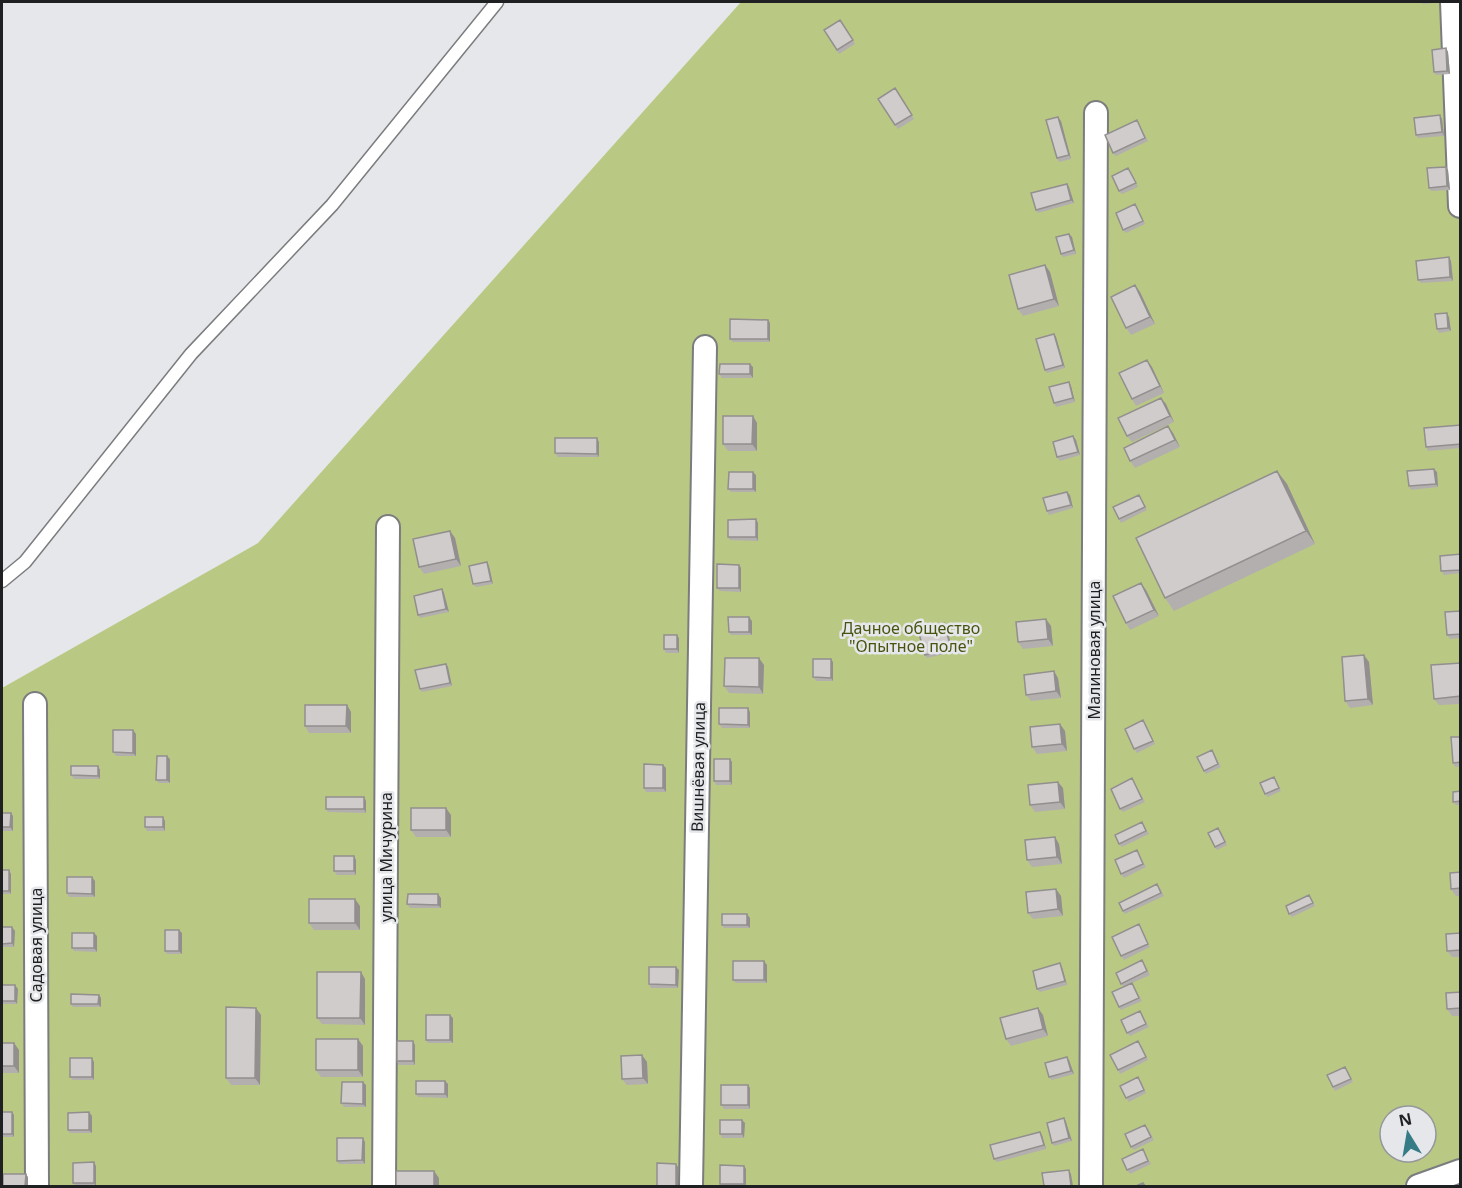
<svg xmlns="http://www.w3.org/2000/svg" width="1462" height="1188" viewBox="0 0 1462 1188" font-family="'Noto Sans',sans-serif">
<rect width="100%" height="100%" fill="#e6e7ea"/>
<path fill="#b9c984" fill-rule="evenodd" d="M741,2h719v1184h-1458v-498l256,-145zM1390,1116h36v36h-36z"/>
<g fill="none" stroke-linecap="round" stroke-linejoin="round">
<defs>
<path id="service" d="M2,581l23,-19 166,-208 141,-149 165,-203"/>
<path id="minor" d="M1452,2l8,204
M35,704l2,482
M384,1186l4,-659
M691,1186l14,-839
M1091,1186l5,-1073
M1418,1186l42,-15"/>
</defs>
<use href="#service" stroke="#7b7c7e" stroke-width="15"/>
<use href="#minor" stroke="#7b7c7e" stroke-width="26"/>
<use href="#service" stroke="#fff" stroke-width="12"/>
<use href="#minor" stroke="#fff" stroke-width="22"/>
</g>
<path fill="#b3afaf" d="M1422,2h21l-20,2z
M840,20l15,24 -16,10 -15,-24z
M1446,48l2,4 2,22 -14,1 -2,-3z
M895,88l19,31 -16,10 -20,-30z
M1440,115l2,4 2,17 -26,2 -2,-3z
M1137,120l11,21 -32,15 -3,-3z
M1061,121l10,38 -12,3 -2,-4z
M1446,167l2,3 2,20 -19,1 -2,-3z
M1131,171l7,16 -16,7 -3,-3z
M1067,184l2,3 5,16 -36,10 -2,-3z
M1137,207l8,17 -19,9 -3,-3z
M1069,234l3,3 4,17 -13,3 -2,-3z
M1449,257l2,4 2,20 -32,2 -3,-3z
M1045,265l5,7 9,34 -36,10 -5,-7z
M1135,285l5,7 15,32 -24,11 -5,-7z
M1449,317l2,14 -12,2 -2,-4z
M768,320l2,3v19h-37l-3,-3z
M1054,334l2,3 9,31 -18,5 -2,-3z
M753,367v11h-31l-3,-4z
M1152,367l12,26 -28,13 -4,-7z
M1069,382l2,4 4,16 -19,5 -2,-4z
M1166,404l8,18 -42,20 -5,-6z
M753,416l4,7v28h-29l-5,-7z
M1461,425v23l-33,3 -2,-4z
M1168,426l5,7 7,14 -45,21 -5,-7z
M1073,436l3,4 4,15 -20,6 -3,-4z
M599,442v15h-41l-3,-4z
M1277,471l10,13 28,60 -141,67 -9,-13z
M1437,472l1,15 -27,3 -2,-4z
M756,475v17h-25l-3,-3z
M1070,495l3,13 -24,7 -2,-4z
M1139,495l8,15 -26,13 -2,-4z
M756,519l2,4v18l-28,-1 -2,-3z
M450,531l5,7 6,28 -37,8 -5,-7z
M1461,554v19l-17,2 -3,-4z
M739,565l2,3v24l-21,-1 -3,-3z
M489,566l4,18 -17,3 -3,-3z
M1141,583l5,7 13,26 -29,14 -4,-7z
M442,589l2,4 5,19 -29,6 -2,-3z
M1461,611v27l-11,1 -3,-4z
M1046,619l5,7 2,20 -30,3 -5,-7z
M752,621v14h-21l-2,-3z
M944,623l2,3 7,26 -26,6 -2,-3z
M679,638v15h-13l-2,-4z
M833,662v19h-17l-3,-4z
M1369,662l4,43 -23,3 -5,-7z
M1461,663v41l-22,1 -5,-6z
M764,665l-1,29 -34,-1 -5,-7z
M448,667l4,19 -30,6 -2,-3z
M1058,678l3,20 -30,3 -5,-6z
M347,705l4,7v21h-42l-4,-7z
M750,712v16h-28l-3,-4z
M1060,724l5,7 2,20 -30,3 -5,-7z
M1146,724l9,20 -18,9 -3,-4z
M136,734v22h-20l-3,-4z
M1461,737v29l-6,1 -2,-4z
M1214,753l7,14 -15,7 -2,-3z
M170,759v24h-11l-3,-3z
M730,759l2,3v23h-16l-2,-4z
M663,765l3,3v24h-20l-2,-4z
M98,766l2,4v9h-26l-3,-4z
M1274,777l7,14 -13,6 -3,-3z
M1132,778l13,24 -22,10 -3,-3z
M1058,782l5,6 2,21 -30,3 -5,-7z
M1461,791v14h-5l-3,-3z
M366,801v12l-38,-1 -2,-3z
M2,813l11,3v15h-11z
M451,815v22h-35l-5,-7z
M165,821v10h-18l-2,-4z
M1144,825l5,9 -27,13 -3,-3z
M1221,831l6,14 -10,5 -2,-3z
M1055,837l4,7 3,20 -30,3 -5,-7z
M1137,850l9,17 -22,11 -3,-4z
M354,856l2,4v15h-19l-3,-4z
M2,870l9,4v20h-9z
M1461,872v24h-5l-5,-7z
M95,881v16h-26l-2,-4z
M1160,888l4,8 -39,18 -2,-3z
M1056,889l5,7 2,20 -30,3 -5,-6z
M1309,895l6,11 -23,11 -3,-3z
M441,898v10h-31l-3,-4z
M360,906v24h-46l-5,-7z
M750,918v10h-26l-2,-3z
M2,927h10l3,4 -1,16h-12z
M1141,928l9,19 -26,13 -3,-4z
M182,933v21h-15l-2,-3z
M1461,933v24h-9l-5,-6z
M97,936v16l-23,-1 -2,-3z
M1142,960l8,15 -18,8 10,18 -21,9 -2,-3 5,-20 -3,-3z
M767,965v18h-31l-3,-3z
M1062,967l5,18 -27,7 -3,-3z
M679,970l-1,18h-27l-2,-4z
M365,979v46l-43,-1 -5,-6z
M2,985l16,4 -1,15h-15z
M1461,992v24h-9l-5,-7z
M99,995l2,3v9h-28l-2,-3z
M1140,1011l9,16 -19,9 -3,-3z
M261,1015l-1,70h-29l-5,-7z
M1043,1015l5,21 -37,10 -5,-7z
M453,1018v25h-25l-2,-3z
M2,1043l17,7v23h-17z
M415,1045v20h-16l-2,-4z
M1141,1045l7,15 -28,14 -2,-4z
M363,1046v31h-42l-5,-7z
M642,1055l5,7 1,22 -21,1 -5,-6z
M1069,1060l5,14 -22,6 -3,-3z
M94,1062v18h-21l-3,-3z
M1345,1067l8,15 -18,9 -2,-4z
M445,1081l3,3v14l-30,-1 -2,-3z
M1141,1081l5,12 -17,9 -3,-4z
M366,1085v22h-22l-3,-4z
M748,1085l2,3v21h-26l-3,-4z
M2,1112h10l2,3v22h-12z
M89,1112l3,4v17h-22l-2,-3z
M742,1120l3,3 -1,15h-22l-2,-4z
M1066,1122l6,19 -18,5 -2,-3z
M1148,1128l6,12 -20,10 -3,-3z
M1042,1135l4,14 -49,13 -3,-3z
M365,1142v22h-26l-2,-3z
M1145,1153l6,11 -21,10 -3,-4z
M96,1166v20h-20l-3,-3z
M746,1169v17h-24l-2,-2z"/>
<path fill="#928f8e" d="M1446,48l2,4 2,22 -3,-3z
M1440,115l2,4 2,17 -2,-4z
M1058,117l3,4 10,38 -2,-4z
M1446,167l2,3 2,20 -3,-4z
M1067,184l2,3 5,16 -3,-3z
M1069,234l3,3 4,17 -2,-4z
M1449,257l2,4 2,20 -3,-4z
M1045,265l5,7 9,34 -5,-7z
M1135,285l5,7 15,32 -5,-7z
M1447,313l2,4 2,14 -3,-3z
M768,320l2,3v19l-2,-3z
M1054,334l2,3 9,31 -2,-3z
M1147,360l5,7 12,26 -4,-7z
M750,364l3,3v11l-3,-4z
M1069,382l2,4 4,16 -2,-4z
M1161,398l5,6 8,18 -4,-6z
M753,416l4,7v28l-5,-7z
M1168,426l5,7 7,14 -5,-7z
M1073,436l3,4 4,15 -2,-3z
M597,438l2,4v15l-2,-3z
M1434,469l3,3 1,15 -2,-3z
M1277,471l10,13 28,60 -9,-13z
M753,472l3,3v17l-3,-3z
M1067,492l3,3 3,13 -2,-3z
M756,519l2,4v18l-2,-4z
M450,531l5,7 6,28 -5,-7z
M487,562l2,4 4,18 -2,-3z
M739,565l2,3v24l-2,-4z
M1141,583l5,7 13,26 -5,-6z
M442,589l2,4 5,19 -3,-3z
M749,617l3,4v14l-3,-3z
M1046,619l5,7 2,20 -5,-7z
M944,623l2,3 7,26 -2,-4z
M677,635l2,3v15l-2,-4z
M1364,655l5,7 4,43 -5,-6z
M759,658l5,7 -1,29 -4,-7z
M831,659l2,3v19l-2,-3z
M446,664l2,3 4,19 -2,-3z
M1054,671l4,7 3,20 -5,-7z
M347,705l4,7v21l-5,-7z
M748,708l2,4v16l-2,-3z
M1060,724l5,7 2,20 -5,-7z
M133,730l3,4v22l-3,-3z
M167,756l3,3v24l-3,-3z
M730,759l2,3v23l-2,-4z
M663,765l3,3v24l-3,-4z
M98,766l2,4v9l-2,-3z
M1058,782l5,6 2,21 -5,-7z
M364,797l2,4v12l-2,-4z
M446,808l5,7v22l-5,-7z
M11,813l2,3v15l-3,-4z
M163,817l2,4v10l-2,-4z
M1055,837l4,7 3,20 -5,-7z
M354,856l2,4v15l-2,-4z
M9,870l2,4v20l-2,-3z
M92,877l3,4v16l-3,-3z
M1056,889l5,7 2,20 -5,-7z
M438,894l3,4v10l-3,-3z
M355,899l5,7v24l-5,-7z
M747,914l3,4v10l-3,-3z
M12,927l3,4 -1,16 -2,-4z
M179,930l3,3v21l-3,-3z
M94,933l3,3v16l-3,-4z
M764,961l3,4v18l-3,-3z
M1060,963l2,4 5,18 -2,-4z
M676,967l3,3 -1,18 -2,-3z
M361,972l4,7v46l-5,-7z
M15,985l3,4 -1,15 -2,-3z
M99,995l2,3v9l-3,-3z
M256,1008l5,7 -1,70 -5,-7z
M1038,1008l5,7 5,21 -5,-7z
M450,1015l3,3v25l-3,-3z
M358,1039l5,7v31l-5,-7z
M413,1041l2,4v20l-2,-4z
M14,1043l5,7v23l-5,-7z
M642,1055l5,7 1,22 -5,-6z
M1067,1057l2,3 5,14 -3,-3z
M92,1058l2,4v18l-2,-3z
M445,1081l3,3v14l-3,-4z
M363,1082l3,3v22l-3,-3z
M748,1085l2,3v21l-2,-4z
M12,1112l2,3v22l-2,-3z
M89,1112l3,4v17l-3,-3z
M1064,1118l2,4 6,19 -3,-3z
M742,1120l3,3 -1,15 -2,-4z
M1040,1132l2,3 4,14 -2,-4z
M363,1138l2,4v22l-3,-4z
M94,1162l2,4v20l-2,-3z
M676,1164l2,3v19h-2z
M744,1166l2,3v17l-2,-2z
M1069,1170l2,4 2,12h-2z
M434,1171l5,7v8h-5z
M26,1174l2,3v9h-3z"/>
<path fill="#d0cccb" stroke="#928f8e" stroke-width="1.5" d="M840,20l13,20 -16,10 -13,-20z
M1446,48l1,23 -13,1 -2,-22z
M895,88l17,27 -17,10 -17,-26z
M1440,115l2,17 -26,3 -2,-17z
M1058,117l11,38 -12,3 -11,-38z
M1137,120l8,18 -32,15 -8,-18z
M1446,167l1,19 -18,2 -2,-20z
M1128,168l8,15 -17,8 -7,-15z
M1067,184l4,16 -35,10 -5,-17z
M1135,204l8,17 -20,9 -7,-17z
M1069,234l5,16 -13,4 -5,-17z
M1449,257l1,20 -32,3 -2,-19z
M1045,265l9,34 -36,10 -9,-34z
M1135,285l15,32 -24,11 -15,-31z
M1447,313l1,15 -11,1 -2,-15z
M730,319l38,1v19h-38z
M1054,334l9,31 -18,5 -9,-31z
M1147,360l13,26 -28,13 -13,-26z
M720,364h30v10h-31z
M1069,382l4,16 -19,5 -5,-16z
M1161,398l9,18 -43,20 -9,-18z
M723,416h30l-1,28h-29z
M1461,425v19l-35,3 -2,-19z
M1168,426l7,14 -45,21 -6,-13z
M1073,436l5,16 -21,5 -4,-15z
M555,438h42v16l-42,-1z
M1434,469l2,15 -27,2 -2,-15z
M1277,471l29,60 -141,67 -29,-60z
M729,472h24v17h-25z
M1067,492l4,13 -24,6 -4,-13z
M1139,495l6,12 -26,12 -6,-12z
M756,519v18h-28v-17z
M450,531l6,28 -37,8 -6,-28z
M1461,554v16l-20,1 -1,-15z
M487,562l4,19 -18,3 -4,-18z
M717,564l22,1v23h-22z
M1141,583l13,27 -28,13 -13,-27z
M442,589l4,20 -28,6 -4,-19z
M1461,611v23l-14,1 -2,-23z
M728,617h21v15h-20z
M1046,619l2,20 -30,3 -2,-20z
M944,623l7,25 -26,7 -7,-25z
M664,635h13v14h-13z
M1364,655l4,44 -23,2 -3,-44z
M725,658h34v29l-35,-1z
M813,659h18v19l-18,-1z
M1461,663v33l-27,3 -3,-34z
M446,664l4,19 -30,6 -5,-19z
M1054,671l2,20 -30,4 -2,-20z
M305,705h42l-1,21h-41z
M719,708h29v17l-29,-1z
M1143,720l10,21 -19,8 -9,-20z
M1060,724l2,20 -30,3 -2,-20z
M113,730h20v23l-20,-1z
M1451,737h10v25l-8,1z
M1212,750l6,14 -14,7 -7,-14z
M157,756h10v24h-11z
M714,759h16v22h-16z
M644,764l19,1v23h-19z
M71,766h27v10l-27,-1z
M1274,777l5,11 -14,6 -5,-11z
M1132,778l10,21 -22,10 -9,-20z
M1058,782l2,20 -30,3 -2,-20z
M1461,791v10l-8,1v-10z
M326,797h38v12h-38z
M411,808h35v22h-35z
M2,813h9l-1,14h-8z
M145,817h18v10h-18z
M1142,822l4,9 -27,13 -4,-9z
M1218,828l7,14 -10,5 -7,-14z
M1055,837l2,20 -30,3 -2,-20z
M1137,850l6,14 -22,10 -6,-14z
M334,856h20v15h-20z
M2,870h7v21h-7z
M1461,872v16l-10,1 -1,-16z
M67,877h25v17l-25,-1z
M1157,884l4,9 -38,18 -4,-8z
M1056,889l2,20 -30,4 -2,-21z
M408,894h30v11l-31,-1z
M1309,895l4,8 -24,11 -3,-8z
M309,899h46v24h-46z
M722,914h25v11h-25z
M1139,924l9,20 -27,12 -9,-19z
M2,927h10v16l-10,1z
M165,930h14v21h-14z
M72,933h22v15h-22z
M1461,933v17l-14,1 -1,-17z
M1142,960l5,11 -26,13 -5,-11z
M733,961h31v19h-31z
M1060,963l5,18 -28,8 -4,-18z
M649,967h27v18l-27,-1z
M317,972h44l-1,46h-43z
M1132,983l7,15 -20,9 -7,-15z
M2,985h13v16h-13z
M1461,992v16l-14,1 -1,-16z
M71,994l28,1 -1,9h-27z
M226,1007l30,1 -1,70h-29z
M1038,1008l5,21 -37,10 -6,-21z
M1140,1011l6,13 -19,9 -6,-13z
M426,1015h24v25h-24z
M316,1039h42v31h-42z
M397,1041h16v20h-16z
M1138,1041l8,16 -28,13 -8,-15z
M2,1043h12v23h-12z
M642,1055l1,23 -21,1 -1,-23z
M1067,1057l4,14 -22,6 -4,-14z
M70,1058h22v19h-22z
M1345,1067l6,12 -18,8 -6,-12z
M1138,1077l6,13 -18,8 -6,-12z
M416,1081h29v13h-29z
M342,1082h21v22l-22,-1z
M721,1085h27v20h-27z
M2,1112h10v22h-10z
M89,1112v18h-21v-17z
M1064,1118l5,20 -17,5 -5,-20z
M720,1120h22v14h-22z
M1145,1125l6,12 -20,10 -6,-13z
M1040,1132l4,13 -50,14 -4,-14z
M337,1138h26l-1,22 -25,1z
M1143,1149l5,12 -21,9 -5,-11z
M94,1162v21h-21v-20z
M657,1163l19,1v22h-19z
M720,1165l24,1v18h-24z
M1069,1170l2,16h-27l-2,-13z
M396,1171h38v15h-38z
M3,1174h23l-1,12h-22z
M1143,1183l2,3h-9z"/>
<g text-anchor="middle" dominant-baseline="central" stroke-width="5" stroke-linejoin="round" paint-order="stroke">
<g font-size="16" fill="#48540e" stroke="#e6e7ea">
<text x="911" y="628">Дачное общество<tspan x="911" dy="18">"Опытное поле"</tspan></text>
</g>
<g font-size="16" fill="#1f2021" stroke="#e6e7ea">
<text transform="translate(1094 650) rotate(-90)">Малиновая улица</text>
<text transform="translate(698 767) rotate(-89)">Вишнёвая улица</text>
<text transform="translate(386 857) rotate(-90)">улица Мичурина</text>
<text transform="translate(36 945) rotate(-90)">Садовая улица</text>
</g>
</g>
<rect width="1462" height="1188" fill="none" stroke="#1f2021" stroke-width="6"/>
<g transform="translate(1408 1134) rotate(349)"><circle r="28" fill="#e6e7ea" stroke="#96979a" stroke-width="1.5"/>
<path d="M0-4.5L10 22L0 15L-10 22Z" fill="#357c87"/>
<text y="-9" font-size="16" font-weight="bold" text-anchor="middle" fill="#1f2021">N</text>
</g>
</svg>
